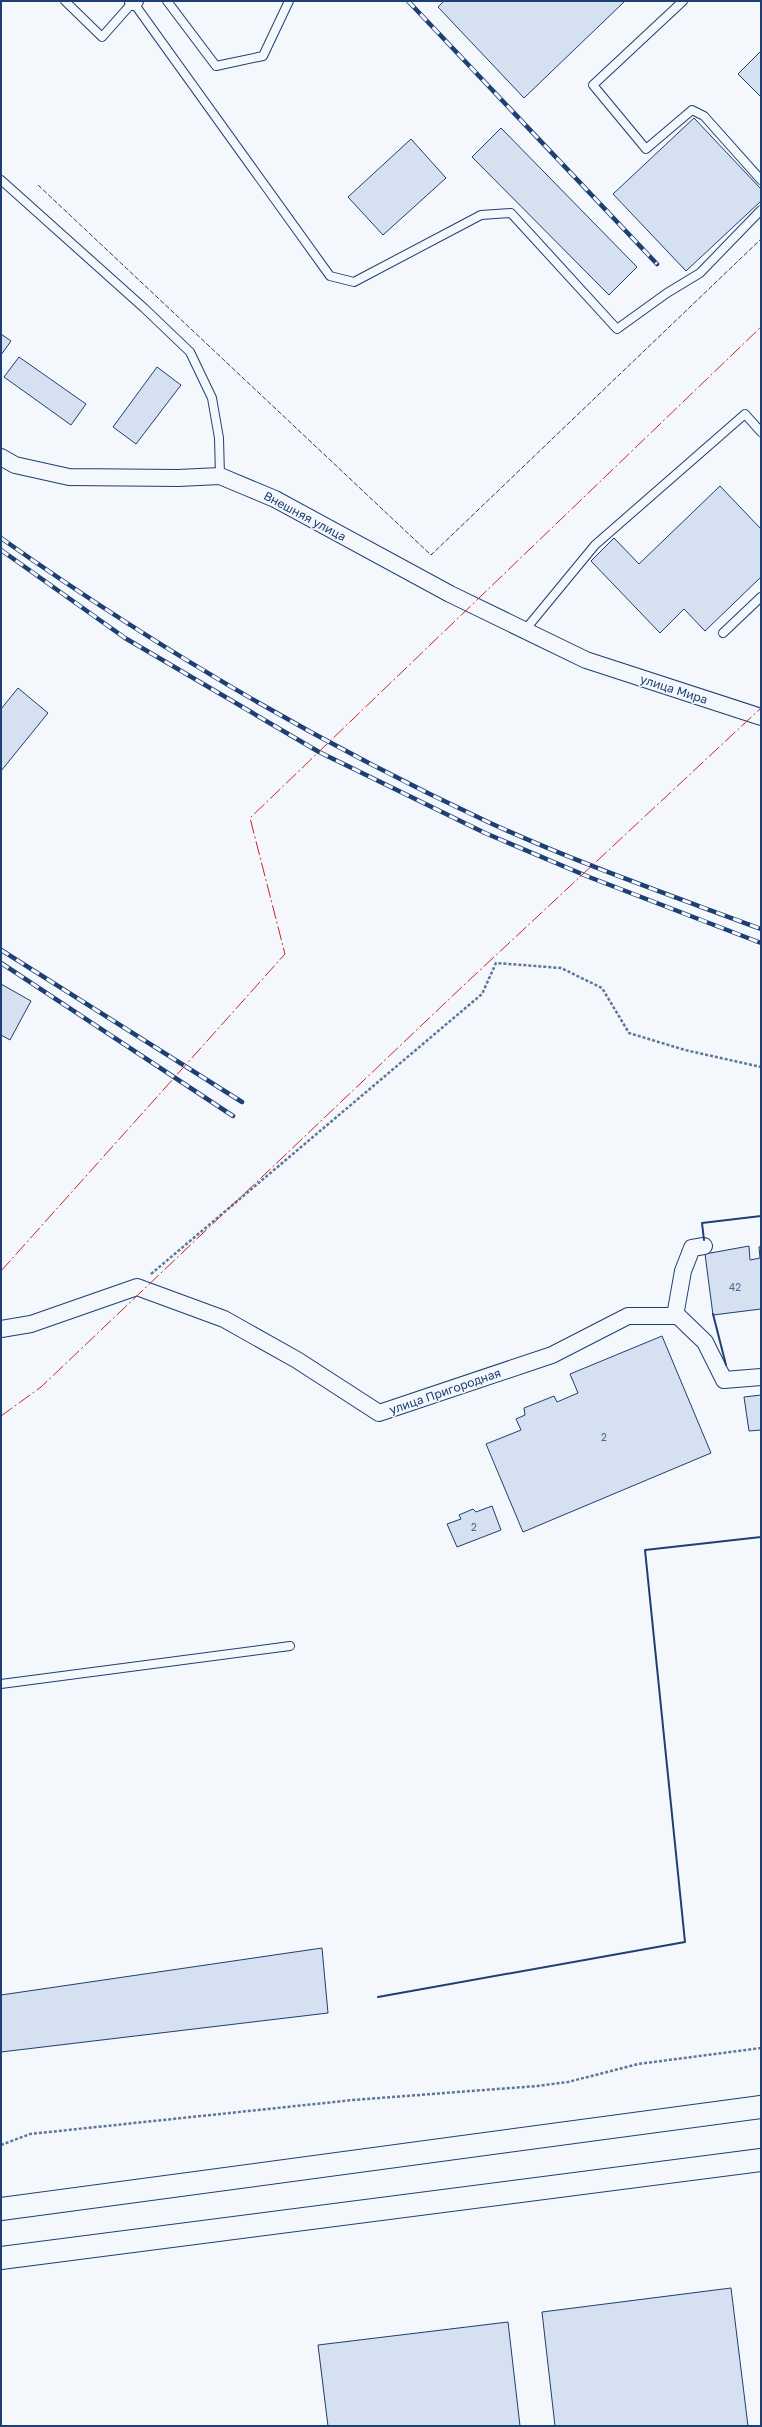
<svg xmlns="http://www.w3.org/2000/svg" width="762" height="2427" viewBox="0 0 762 2427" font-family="'Golos Text',sans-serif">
<rect width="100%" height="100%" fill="#f4f7fb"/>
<path fill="#d5e0f0" stroke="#1d3f73" d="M444,1h181l-101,97 -86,-91z
M761,51v46l-23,-23z
M694,118l67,71v12l-75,70 -73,-77z
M501,128l136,139 -28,28 -137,-138z
M411,139l35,39 -63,57 -35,-38z
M1,334l10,7 -10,14z
M19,357l67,47 -15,21 -67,-48z
M157,367l24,18 -45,59 -23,-17z
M720,486l41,43v48l-56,54 -21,-22 -24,24 -69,-72 23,-23 25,26z
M18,688l30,25 -47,58v-62z
M1,984l30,17 -21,39 -9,-5z
M749,1246l1,14 10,-2 -1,-11 2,-1v63l-48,6 -8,-61z
M662,1336l49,117 -188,79 -37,-88 35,-14 -5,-11 9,-4 -1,-7 30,-12 3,6 21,-9 -8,-19z
M761,1395v35l-12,1 -5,-34z
M492,1506l9,24 -44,17 -10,-23 14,-5 -2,-4 14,-6 3,3z
M322,1948l6,65 -327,39v-57z
M731,2288l17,138h-193l-13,-114z
M508,2322l12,104h-192l-10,-81z"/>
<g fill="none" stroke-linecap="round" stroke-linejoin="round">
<defs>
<path id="lane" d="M65,1l37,36 31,-35 197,274 24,6 127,-67 30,-2 106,116 50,-36 33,-20 61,-63
M167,1l49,65 47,-10 26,-55
M683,1l-90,84 53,64 46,-39 12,6 57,64
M1,180l143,128 46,44 22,46 7,40 1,38
M525,630l70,-85 150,-131 16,18
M723,633l38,-36
M1,1684l289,-38"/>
<path id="street" d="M133,2l2,-1
M1,457l14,8 54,12 109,1 42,-2 55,23 175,95 136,66 175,57
M675,1316l8,-45 9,-23 12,-2
M1,1329l30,-5 106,-37 87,32 73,41 82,53 173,-58 76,-39h50l27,26 19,38 37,-3"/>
<path id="primary" d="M1,2209l760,-102
M1,2258l760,-98"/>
</defs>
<use href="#lane" stroke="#1d3f73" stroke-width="10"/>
<use href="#street" stroke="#1d3f73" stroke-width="18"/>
<use href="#primary" stroke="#1d3f73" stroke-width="24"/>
<path stroke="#5e769c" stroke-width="2.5" stroke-dasharray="3 2" stroke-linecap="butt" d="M151,1274l331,-280 14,-31 65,5 41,20 27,45 56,17 76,17
M1,2145l29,-11 323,-34 184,-14 31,-4 70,-18 123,-16"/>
<use href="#lane" stroke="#f4f7fb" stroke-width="8"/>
<use href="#street" stroke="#f4f7fb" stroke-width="16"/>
<use href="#primary" stroke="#f4f7fb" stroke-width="22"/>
<defs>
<path id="rail" d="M408,1l249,263
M1,538c154,109 316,204 487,284 89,41 182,73 273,107
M1,550l124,88 194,114 166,81 104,44 172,66
M1,950l241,152
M1,963l232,153"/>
</defs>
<use href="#rail" stroke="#1d3f73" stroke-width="4.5"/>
<use href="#rail" stroke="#f4f7fb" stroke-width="3" stroke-dasharray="9" stroke-linecap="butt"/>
<path stroke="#1d3f73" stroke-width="1" stroke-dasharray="5 2" stroke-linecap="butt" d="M38,185l393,370 330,-316"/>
<path stroke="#1d3f73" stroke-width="2" d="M704,1240l-2,-17 59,-7
M713,1314l13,51
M378,1997l307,-55 -40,-392 116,-13"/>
<path stroke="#c62828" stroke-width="1" stroke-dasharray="14 3 2 3" stroke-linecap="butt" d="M1,1271l284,-317 -35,-136 511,-491
M1,1416l40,-29 423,-402 297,-277"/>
</g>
<g text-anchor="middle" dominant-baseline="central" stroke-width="3" stroke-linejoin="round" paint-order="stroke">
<g font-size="10" fill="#4b6792">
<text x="735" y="1287">42</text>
<text x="604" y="1437">2</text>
<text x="474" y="1527">2</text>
</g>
<g font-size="12" fill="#1d3f73" stroke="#f4f7fb">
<text transform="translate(305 516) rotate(28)">Внешняя улица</text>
<text transform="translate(674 689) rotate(18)">улица Мира</text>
<text transform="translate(445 1391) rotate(-19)">улица Пригородная</text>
</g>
</g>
<rect width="762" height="2427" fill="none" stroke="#1d3f73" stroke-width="4"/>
</svg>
